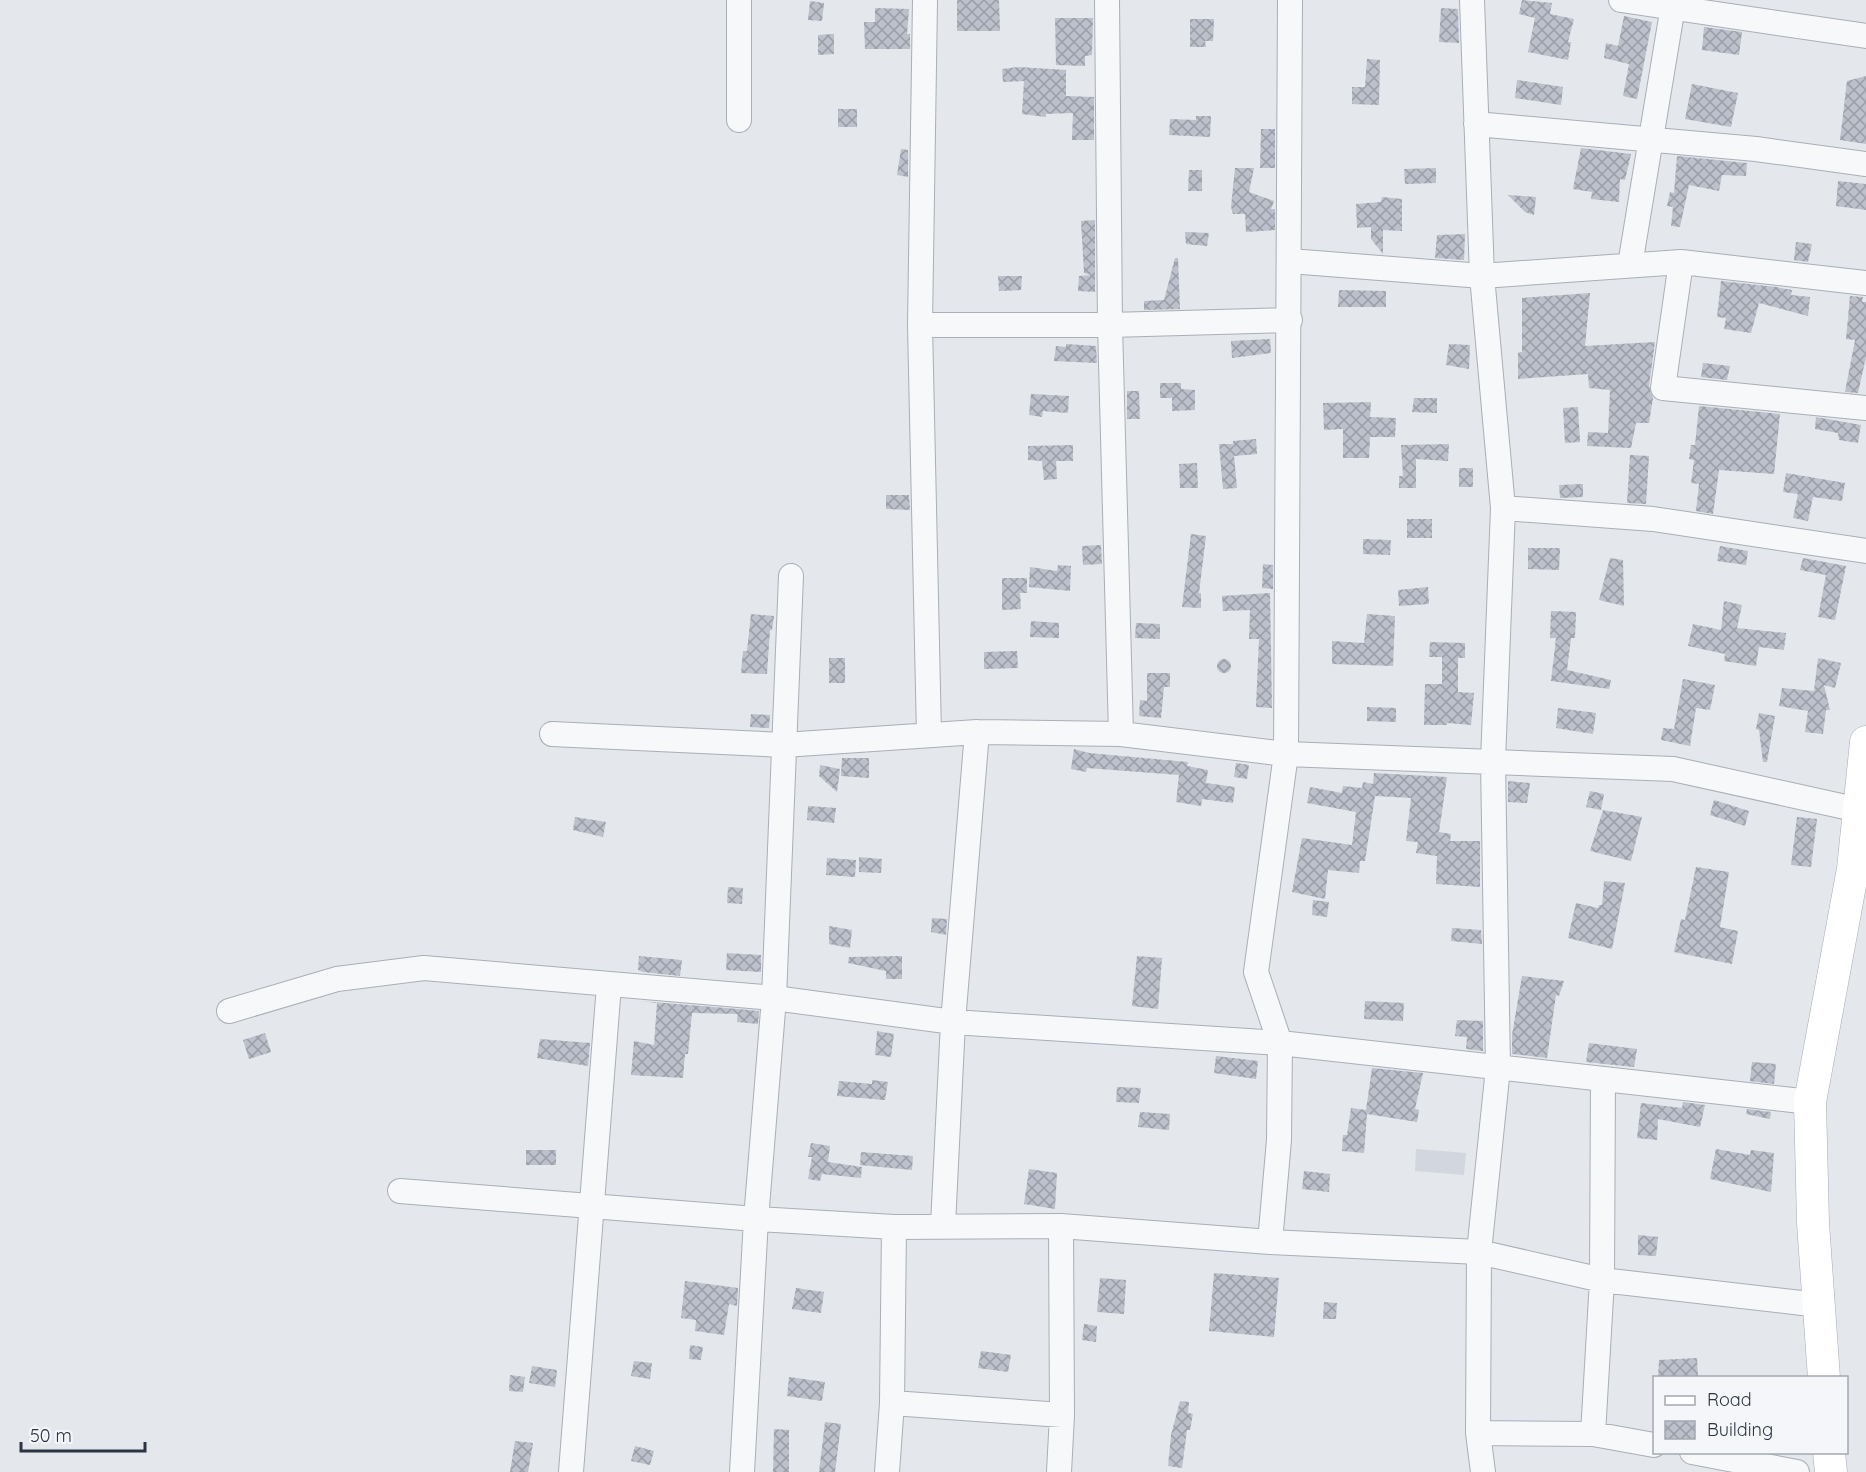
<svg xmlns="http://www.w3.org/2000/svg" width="1866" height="1472" viewBox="0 0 1866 1472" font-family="Quicksand,sans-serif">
<defs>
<pattern id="building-cross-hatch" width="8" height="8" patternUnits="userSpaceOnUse" patternTransform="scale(1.5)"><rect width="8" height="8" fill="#bbc0ca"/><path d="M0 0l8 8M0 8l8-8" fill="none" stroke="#989da6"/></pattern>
</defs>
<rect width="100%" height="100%" fill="#e4e7ec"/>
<path fill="#d2d6de" d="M1416,1149l50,4 -2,22 -49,-4z"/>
<path fill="url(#building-cross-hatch)" d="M957,0h42l1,31h-43z
M1522,0l30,3 -2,11 24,5 -6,23h3l-3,18 -40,-8 7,-34 -16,-4z
M810,1l14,2 -2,18 -14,-1z
M875,8l34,1 -2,25h3v15h-45l-1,-27h11z
M1441,8l17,1 1,34 -20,-1z
M1624,16l28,6 -15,77 -14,-3 6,-32 -25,-6 2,-15 12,3z
M1055,18h38l-1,37 -7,1v10l-29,-1z
M1190,19h24l-1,22h-8l1,6h-16z
M1704,27l38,5 -3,23 -37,-5z
M834,34v20l-16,1v-20z
M1367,59l13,1 -1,45 -27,-1v-17h13z
M1019,67l47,3v26l28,1v43h-22l1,-27 -27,1v3l-24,-3 2,-33 -21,1 -1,-13z
M1866,76v68l-26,-4 7,-59z
M1517,80l46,7 -2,18 -46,-7z
M1692,84l46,9 -7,34 -46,-8z
M838,109h19v18h-19z
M1196,116h15l-1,21 -41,-2 1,-16 26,1z
M1261,129h14v39h-15z
M1581,148l50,6 -6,26 -5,-1 -1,23 -28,-3 1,-7 -19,-3z
M901,149l7,1v27l-11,-2z
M1677,156l70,7 -1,13 -24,-1 -3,16 -30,-6 -9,42 -9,-1 2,-19 -6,-1 3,-14 4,1z
M1235,168h19l-5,24 25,9 -3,8h4v21l-29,2 -1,-18h-12l-2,-7z
M1436,168v15l-31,1 -1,-15z
M1189,170h13v21h-14z
M1838,181l28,3v26l-30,-4z
M1508,195l28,2 -2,18 -9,-3z
M1382,197l20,2v32l-19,-1v24l-12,-15v-12l-14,1 -1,-24 25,-2z
M1095,220v72l-17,-1 1,-15 12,-1 -7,-2 -3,-52z
M1185,232l24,1 -2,13 -21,-2z
M1465,234l-1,26 -29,-2 2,-23z
M1796,242l16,2 -4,18 -14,-2z
M1175,258h3l2,51 -36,1v-9l20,-1z
M998,276h24l-1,14 -22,1z
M1721,281l55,6 16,3 -1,5 19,2 -2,19 -49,-13 -8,30 -27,-4 2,-11 -9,-1z
M1339,290l47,1v16h-48z
M1590,293l-5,53 70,-4 -6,44 4,12 -4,25h-13l-5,25 -44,-2 1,-14 20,1 2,-43 -21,-2 -1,-14 -70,5v-26l4,-1v-54z
M1850,296l13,1 -1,5h4v55l-8,36 -13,-1 10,-52 -9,-1z
M1270,339l1,14 -39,5 -1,-17z
M1066,344l30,2 1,17 -43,-2 2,-15 10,1z
M1449,344l21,1 -1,24 -23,-4z
M1703,363l27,3 -3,14 -26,-3z
M1160,383h21v6l14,1v20l-23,1v-13h-12z
M1127,391h12l1,28h-13z
M1031,394l38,2 -1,17 -25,-2 -1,6 -13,-2z
M1414,398h23v15l-25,-1z
M1371,402l-1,15 26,1 -1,19h-25l-1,21h-26v-29l-19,1 -1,-27z
M1699,406l81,8 -6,60 -55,-4 -6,44 -17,-3 3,-27 -8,-1 3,-23 -5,-1 2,-14h4z
M1578,407l2,35 -15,1 -2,-35z
M1816,417l45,8 -3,18 -19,-3 -1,-7 -23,-4z
M1256,439l1,15 -23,2 -1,-15z
M1219,444h14l4,44 -14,1z
M1449,444l-1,17 -32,-2v29h-17v-12h4l-2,-31z
M1073,445v16h-17l1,18 -13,1 -2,-19 -14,-1v-14z
M1630,455l19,1 -3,48 -19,-1z
M1197,463l1,25h-18l-1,-24z
M1459,468h14v19h-14z
M1786,473l59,10 -3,18 -29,-4 -5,24 -15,-3 5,-24 -15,-2z
M1583,484v13l-23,1 -1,-13z
M886,495h23l1,15 -24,-1z
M1407,519h25v19h-25z
M1191,534l15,2 -7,57h2v15l-19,-1z
M1363,539l28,1 -1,15 -27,-1z
M1101,545l1,19 -19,1 -1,-19z
M1720,546l28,5 -2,14 -29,-4z
M1528,548h32l-1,22 -31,-1z
M1610,558l13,2 1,46 -25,-6z
M1803,558l43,8 -11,54 -17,-3 8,-42 -26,-5z
M1263,564l10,1v24l-11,-1z
M1058,565l13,1 -1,25 -41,-4 1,-20 27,4z
M1002,578h25v15h-7l1,16 -19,1z
M1428,587l1,17 -30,2 -1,-16z
M1270,593l2,115 -16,-1 3,-68h-10l1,-29 -27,1 -1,-15z
M1724,601l18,4 -5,23 49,5 -2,17 -25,-3 -3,19 -32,-5 1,-7 -37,-8 5,-22 28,6z
M1551,611l25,1 -1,26h-4l-4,32 44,10 -2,9 -58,-8 5,-43h-6z
M751,614l23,2 -2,14h-2l-3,44 -26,-1 2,-22h4z
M1367,614l28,2 -2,50 -61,-2v-23l32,2z
M1031,621l28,2v15l-29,-1z
M1136,623l24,1v15l-25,-1z
M1430,642l35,1v15h-7v34l16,1 -3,32 -24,-2v2h-23l1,-41h17v-27h-13z
M1017,651l1,17 -34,1v-17z
M829,658h16v25h-16z
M1818,658l23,5 -6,25 -11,-3 6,25h-4l-3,24 -18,-2 3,-21 -29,-5 3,-18 32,3z
M1217 666a7 7 0 1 1 14 0a7 7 0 1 1-14 0Z
M1147,673h23v14h-6l-3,31 -22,-2 1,-16 7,1z
M1683,679l32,6 -5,25 -14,-2 -6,38 -29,-6 2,-12 11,1z
M1367,707l29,1v14l-29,-1z
M1558,708l38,5 -3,21 -37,-6z
M1759,713l16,3 -8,46h-4l-4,-32 -3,-1z
M751,714l19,1 -1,13 -19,-1z
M1074,749l15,4 99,9 -1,4 21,4 -2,13 29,4 -2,16 -31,-4 -1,7 -25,-4 3,-27 -92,-7 -1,4 -15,-3z
M842,758h27v20l-28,-2z
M1236,763l13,2 -2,14 -13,-2z
M820,765l20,4 -3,23 -18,-16z
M1374,773l73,4 -8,55 12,2 -1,7h30v46l-44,-3 1,-28 -21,-3 2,-11 -12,-1 5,-43 -36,-2 -10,65h-5l-1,12 -31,-3 -3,29 -33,-7 10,-54 50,7 4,-33 -49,-9 3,-16 32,6 1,-7 19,2 1,-6 10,2z
M1508,781l22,2 -3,20 -19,-1z
M1590,791l14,3 -3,16 -15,-3z
M1714,800l35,11 -4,15 -35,-11z
M808,806l28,2 -2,15 -27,-3z
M1603,810l39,7 -11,44 -41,-10z
M575,817l31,5 -3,15 -30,-7z
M1797,817l20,2 -6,48 -20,-2z
M859,857l23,2 -1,14 -22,-1z
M827,858l29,2 -1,17 -29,-2z
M1696,867l33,5 -9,55 18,4 -6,33 -58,-12 7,-33 4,1z
M1604,881l21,2 -13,66 -44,-11 8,-35 22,5 1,-3h3z
M728,887l15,1 -1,16 -15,-1z
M1313,900l16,2 -2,15 -15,-2z
M932,918l15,1 -1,16 -15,-3z
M829,926l23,4 -2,18 -21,-4z
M1452,928l29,2 1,14 -31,-3z
M727,953l34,2v17l-35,-2z
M639,956l43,4 -2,16 -37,-4 -5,-2z
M902,956v23h-16v-8l-38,-8 1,-6z
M1137,956l25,2 -4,51 -26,-3z
M1522,976l42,5 -5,15 -3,-1 -9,63 -35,-4v-19z
M640,1001l98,8v5l-46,-1 -4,41h-3l-2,24 -52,-3 3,-34 20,4 3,-42z
M1365,1001l39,2 -1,18 -39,-2z
M738,1009l21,2 -1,13 -21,-2z
M1457,1020l26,1v30l-17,-2 1,-12 -12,-1z
M877,1031l17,3 -3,23 -16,-2z
M265,1033l6,19 -22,7 -6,-19z
M540,1039l50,4 -2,23 -51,-8z
M1589,1043l48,6 -3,18 -48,-5z
M1216,1056l42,5 -2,18 -42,-6z
M1752,1062l24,2 -2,20 -24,-3z
M1372,1068l51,5 -8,36 4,1 -2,12 -50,-8 -3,39 -22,-2 1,-16h4l4,-27 15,2z
M872,1080l16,2 -3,18 -48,-4 2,-15 33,3z
M1117,1087l24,1 -2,15 -23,-1z
M1683,1102l22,3 -5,22 -42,-8 -1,21 -20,-2 4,-35 41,5z
M1747,1109l24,3 -1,7 -24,-5z
M1140,1112l30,2 -1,16 -31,-3z
M811,1143l19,3 -2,16 34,5 -1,11 -39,-4 -2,7 -12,-2 4,-22h-4z
M1716,1149l34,6 1,-5 23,3 -3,39 -61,-13z
M526,1150h30v15h-30z
M861,1152l52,4 -1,14 -52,-5z
M1029,1169l28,4 -2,36 -31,-5z
M1304,1171l26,3 -1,18 -27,-3z
M1638,1235l20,2 -2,19 -18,-1z
M1214,1273l65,5 -5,59 -65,-6z
M1100,1278l26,2 -2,34 -27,-2z
M685,1281l53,7 -1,18 -8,-2 -5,31 -29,-4 1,-11 -15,-2z
M796,1288l28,4 -3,21 -29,-4z
M1324,1302l13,1 -1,16h-13z
M1084,1324l13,2 -1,16 -14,-2z
M690,1345l13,2 -2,13 -12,-1z
M981,1351l30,4 -3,17 -30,-4z
M1697,1358l1,19h-40l1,-17z
M634,1361l18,2 -2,16 -19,-3z
M532,1366l25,4 -2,17 -26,-4z
M510,1375l15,2 -2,15 -14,-1z
M789,1377l36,5 -3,19 -35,-5z
M1180,1401l9,1 -1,11 5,1 -3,16h-3l-5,38 -14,-2 3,-31z
M825,1422l16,2 -6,48h-16z
M774,1429l15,1v42h-16z
M515,1441l18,2 -5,29h-18z
M635,1446l19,5 -4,14 -19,-4z"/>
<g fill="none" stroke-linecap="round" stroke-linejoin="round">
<defs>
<path id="minor" d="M925,0l-5,325 9,410
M1107,0l3,325 11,409
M1472,0l10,276 21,232 -10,253 5,307 -19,184 -1,181 5,39
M1621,0l245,36
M739,120v-120
M1476,124l280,25 110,15
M1290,261l192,15 199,-14 185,21
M1681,262l-18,126 203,20
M1630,265l44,-265
M920,325h190l180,-5
M1503,508l150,11 213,32
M552,734l232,11 193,-13 144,2 165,20 387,15 186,41
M229,1011l108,-32 87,-11 350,30 179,24 327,21 530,59
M400,1191l356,28 138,8 167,-1 209,16 209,10 123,28 217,25
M943,1225l10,-203 24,-290
M894,1227l-2,176 170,12
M1270,1242l9,-102 1,-97 -24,-71 30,-218 4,-754
M1478,1433l115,1 61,11
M1593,1434l9,-154 1,-201
M1692,1452l105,20
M571,1472l38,-487
M742,1472l14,-253 18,-221 17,-422
M887,1472l5,-69
M1059,1472l3,-57 -1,-189"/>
<path id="major" d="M1824,1378l-11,-155 -3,-121 43,-233 13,-127
M1829,1452l2,20"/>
</defs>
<use href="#minor" stroke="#a9aeb7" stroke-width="26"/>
<use href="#major" stroke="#a3abb8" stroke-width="33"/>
<use href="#minor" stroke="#f7f8fa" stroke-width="24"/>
<use href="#major" stroke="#fff" stroke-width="32"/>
</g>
<rect x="1653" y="1376" width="195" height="78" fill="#f4f6f9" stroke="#a4a8b1" stroke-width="1.5"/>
<rect x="1665" y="1396" width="30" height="9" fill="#ffffff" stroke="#a4a8b1" stroke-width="1.5"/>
<text x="1707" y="1406" font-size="18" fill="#2b3445">Road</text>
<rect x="1665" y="1421" width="30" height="18" fill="url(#building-cross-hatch)" stroke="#a4a8b1" stroke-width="1.5"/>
<text x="1707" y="1436" font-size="18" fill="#2b3445">Building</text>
<path d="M21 1442v9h124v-9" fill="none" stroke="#2b3445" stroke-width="3"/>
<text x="30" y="1442" font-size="18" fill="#2b3445" stroke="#f4f6f9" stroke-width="4.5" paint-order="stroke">50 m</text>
</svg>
